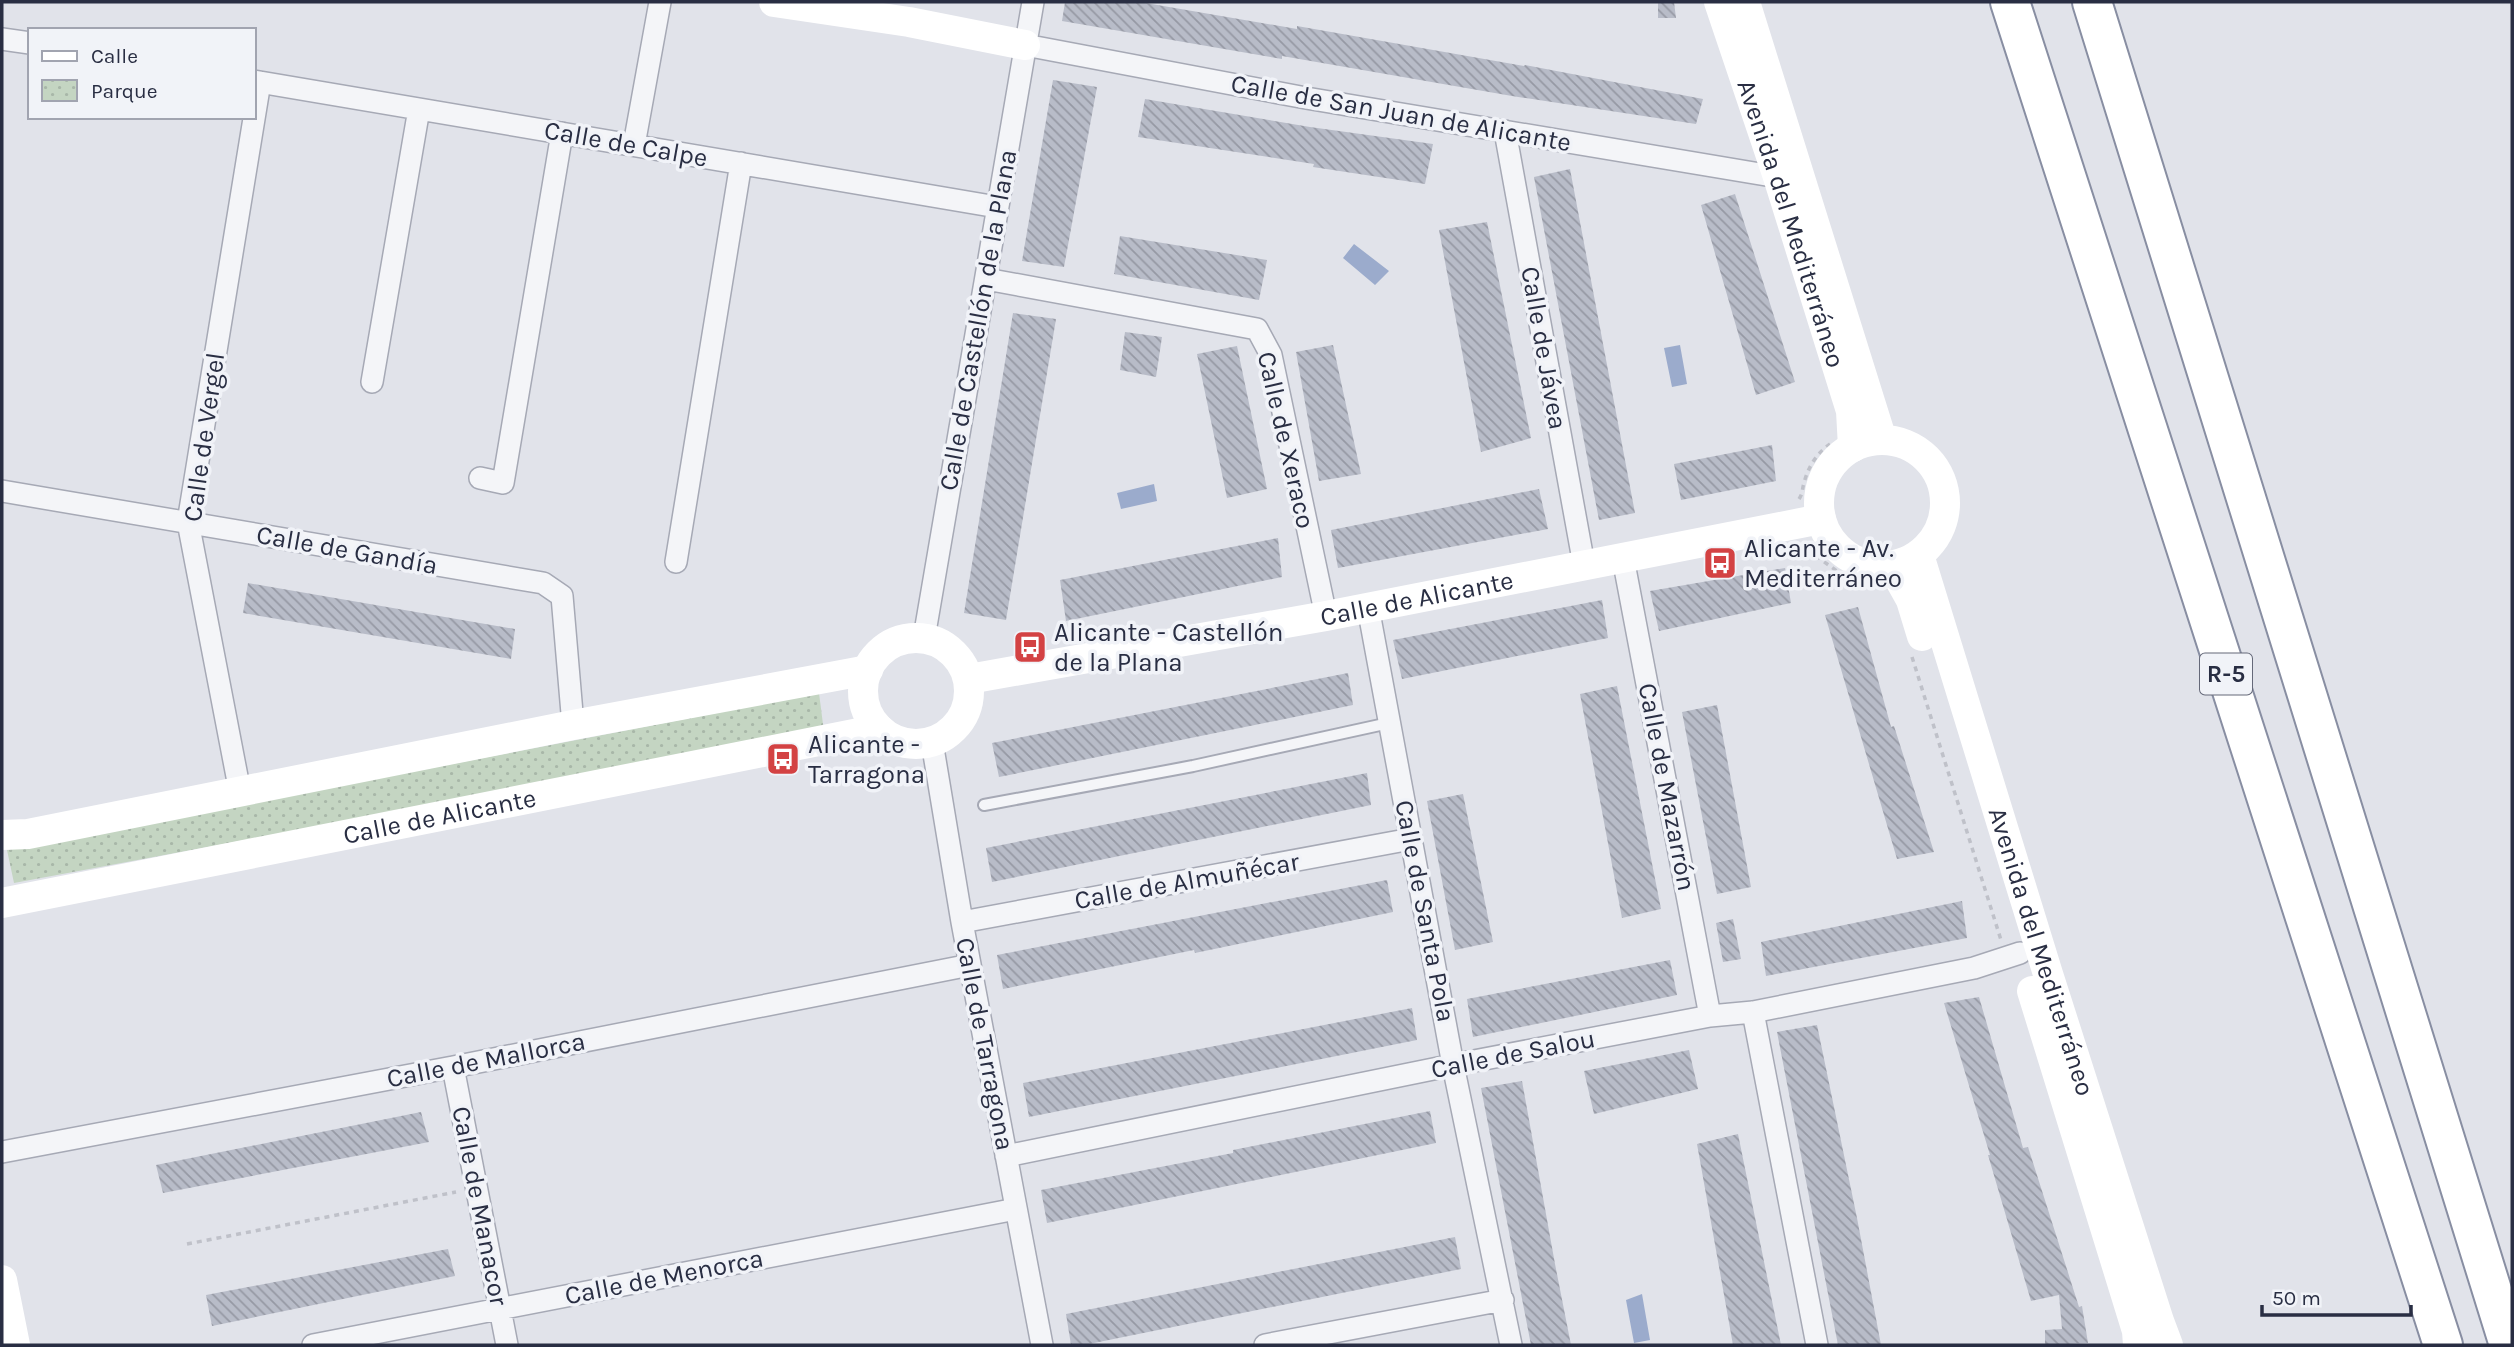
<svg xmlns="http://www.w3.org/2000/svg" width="2514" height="1347" viewBox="0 0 2514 1347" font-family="Karla,sans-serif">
<defs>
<pattern id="park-dots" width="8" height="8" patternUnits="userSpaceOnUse" patternTransform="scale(1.75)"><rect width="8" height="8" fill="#c4d5c2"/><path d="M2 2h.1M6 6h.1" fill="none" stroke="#a8b7a8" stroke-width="1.8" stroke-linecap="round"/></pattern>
<pattern id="building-back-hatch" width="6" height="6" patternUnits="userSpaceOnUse" patternTransform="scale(1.75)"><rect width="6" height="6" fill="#b8bcc8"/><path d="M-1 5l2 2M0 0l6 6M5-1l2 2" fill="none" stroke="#9699a4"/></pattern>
</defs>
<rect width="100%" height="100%" fill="#e1e3ea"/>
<path fill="url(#park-dots)" d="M819,693l5,39 -810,151 -7,-33z"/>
<path fill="#9babcc" d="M1354,244l35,27 -14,14 -32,-27z
M1680,345l7,39 -15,3 -8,-39z
M1154,484l3,17 -36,8 -4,-16z
M1642,1294l8,46 -16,3 -8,-43z"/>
<path fill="url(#building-back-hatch)" d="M1065,2h75l157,27v-3l227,40 1,-1 178,34 -7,25 -184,-28 -230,-40v3l-220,-38z
M1658,2h16l2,16h-18z
M1053,80l44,7 -33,180 -42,-6z
M1145,99l165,28 123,17 -8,40 -112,-17 1,-3 -176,-27z
M1570,169l65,344 -36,7 -65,-343z
M1735,194l60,188 -39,13 -55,-190z
M1487,222l44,216 -50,14 -42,-222z
M1120,236l147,24 -8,40 -145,-26z
M1013,313l43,6 -50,301 -42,-7z
M1125,332l37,5 -6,40 -36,-7z
M1333,345l28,129 -42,7 -23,-129z
M1237,346l30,143 -40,9 -30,-144z
M1772,445l4,36 -95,19 -7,-36z
M1539,489l9,40 -210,39 -7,-38z
M1278,538l4,39 -216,44 -6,-41z
M1785,568l6,35 -132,28 -9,-40z
M248,583l267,46 -4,30 -268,-46z
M1602,600l6,38 -206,41 -9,-39z
M1858,607l33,120 3,-1 40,126 -37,7 -72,-244z
M1348,673l5,32 -354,72 -7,-34z
M1617,686l44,223 -39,9 -42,-224z
M1717,705l34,182 -34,7 -35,-182z
M1367,773l4,32 -379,77 -6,-34z
M1463,794l30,148 -38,8 -28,-149z
M1387,880l6,32 -198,41 -1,-3 -191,39 -6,-34z
M1962,901l5,37 -201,38 -5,-34z
M1733,919l8,40 -18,3 -7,-39z
M1670,960l7,35 -204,42 -6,-38z
M1979,997l44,151 5,-1 51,160 3,-1 6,37 -43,2v-15l17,-1 -3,-34 -28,6 -43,-146h2l-46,-152z
M1412,1008l5,32 -388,77 -6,-34z
M1817,1025l40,193 24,127h-43l-61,-313z
M1689,1050l9,39 -104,25 -10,-43z
M1522,1081l33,183 16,81h-40l-50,-257z
M1430,1111l6,32 -389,80 -6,-33 192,-37v-3z
M421,1112l8,30 -266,51 -7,-28z
M1738,1134l43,211h-48l-36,-201z
M1455,1237l6,32 -377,76h-13l-5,-31z
M448,1249l7,27 -243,50 -6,-31z"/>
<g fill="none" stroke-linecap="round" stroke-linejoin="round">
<defs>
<path id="lane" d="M984,805l209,-39 196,-43"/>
<path id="street" d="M2,39l28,4
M1025,45l281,53 472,79
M254,81l743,126
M1505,131l79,434
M634,145l26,-143
M986,279l271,50 14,26 55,261
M372,382l47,-273
M480,478l23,5 59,-350
M2,491l541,92 19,13 11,129
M1623,558l87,458
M676,562l65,-399
M1368,607l85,458 58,280
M924,638l109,-636
M932,742l30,180 80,423
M240,792l-52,-270 72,-440
M962,922l449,-83
M1753,1012l64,333
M453,1067l54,278
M2,1152l451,-85 517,-102
M1006,1156l447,-91 257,-49 43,-4 221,-44 46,-15
M313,1345l703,-136
M1265,1345l238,-45"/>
<path id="highway" d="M2010,2l433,1343
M2092,2l417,1343"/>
</defs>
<use href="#lane" stroke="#a6a9b5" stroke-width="14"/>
<use href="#street" stroke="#a6a9b5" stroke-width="24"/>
<use href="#highway" stroke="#888ea2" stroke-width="42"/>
<path stroke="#bfc1c9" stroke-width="3.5" stroke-dasharray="5 5" stroke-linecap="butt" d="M1799,499c4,-6 3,-10 5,-16 4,-16 13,-30 26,-39
M1811,547l9,12 24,17 30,9
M1912,657l89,283
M187,1244l269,-52"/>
<use href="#lane" stroke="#f4f5f8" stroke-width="10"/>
<use href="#street" stroke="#f4f5f8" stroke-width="21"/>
<g stroke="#fff" stroke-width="30">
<path d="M774,2l135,20 116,23"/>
<path id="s1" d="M1719,2l59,175 73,234 2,36"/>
<path d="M1745,2l137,438"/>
<circle cx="1882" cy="503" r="63"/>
<path id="s2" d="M1919,555l129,419 111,347 9,24"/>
<path d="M1892,566l19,34 11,36"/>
<circle cx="916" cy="691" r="53"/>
<path id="s3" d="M969,679l357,-63 495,-97"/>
<path d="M2,835l26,-1 545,-109 295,-55"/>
<path id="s4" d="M2,903l877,-174"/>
<path d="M2032,991l105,340 1,14"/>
<path d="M2,1280l13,65"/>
</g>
<use href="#highway" stroke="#fff" stroke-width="38"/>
</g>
<defs>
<symbol id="bus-square" viewBox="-11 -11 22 22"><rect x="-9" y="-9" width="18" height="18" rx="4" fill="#d34243" stroke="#f1f3f8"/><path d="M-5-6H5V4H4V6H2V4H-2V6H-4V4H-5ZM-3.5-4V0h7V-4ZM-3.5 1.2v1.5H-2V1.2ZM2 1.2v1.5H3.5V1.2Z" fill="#fff"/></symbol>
</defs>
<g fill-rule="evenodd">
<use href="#bus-square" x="1701" y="544" width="38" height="38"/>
<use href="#bus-square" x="1011" y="628" width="38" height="38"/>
<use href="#bus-square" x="764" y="740" width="38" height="38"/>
</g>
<g text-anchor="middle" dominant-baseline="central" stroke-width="7" stroke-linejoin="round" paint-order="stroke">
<rect fill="#f1f3f8" stroke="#656979" stroke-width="2" x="2200" y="653.5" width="52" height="41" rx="5"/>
<g font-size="24" font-weight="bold" fill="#292e43">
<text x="2226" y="674">R-5</text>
</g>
<g font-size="26" fill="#292e43" stroke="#f1f3f8">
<text transform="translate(1401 113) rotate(10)">Calle de San Juan de Alicante</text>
<text transform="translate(626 144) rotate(10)">Calle de Calpe</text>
<text stroke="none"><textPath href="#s1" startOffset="233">Avenida del Mediterráneo</textPath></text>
<text transform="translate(978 320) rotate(-80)">Calle de Castellón de la Plana</text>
<text transform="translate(1544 348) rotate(80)">Calle de Jávea</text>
<text transform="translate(204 437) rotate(-82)">Calle de Vergel</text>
<text transform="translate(1286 440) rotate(77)">Calle de Xeraco</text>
<text transform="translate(347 550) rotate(10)">Calle de Gandía</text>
<text stroke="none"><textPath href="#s3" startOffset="455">Calle de Alicante</textPath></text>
<text transform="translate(1667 787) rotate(79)">Calle de Mazarrón</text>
<text stroke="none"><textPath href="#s4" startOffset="446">Calle de Alicante</textPath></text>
<text transform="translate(1187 881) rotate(-10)">Calle de Almuñécar</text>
<text transform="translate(1425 911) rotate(79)">Calle de Santa Pola</text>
<text stroke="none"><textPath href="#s2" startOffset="415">Avenida del Mediterráneo</textPath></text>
<text transform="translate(985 1044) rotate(79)">Calle de Tarragona</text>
<text transform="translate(1513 1054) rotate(-11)">Calle de Salou</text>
<text transform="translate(486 1060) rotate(-11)">Calle de Mallorca</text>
<text transform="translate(480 1206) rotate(79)">Calle de Manacor</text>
<text transform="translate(664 1277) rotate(-11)">Calle de Menorca</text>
</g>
<g font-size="26" fill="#292e43" stroke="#f1f3f8" text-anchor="start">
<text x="1744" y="548">Alicante - Av.<tspan x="1744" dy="30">Mediterráneo</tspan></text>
<text x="1054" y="632">Alicante - Castellón<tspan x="1054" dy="30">de la Plana</tspan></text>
<text x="808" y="744">Alicante -<tspan x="808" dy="30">Tarragona</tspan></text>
</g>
</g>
<rect width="2514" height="1347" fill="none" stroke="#292e43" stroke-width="7"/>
<rect x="28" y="28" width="228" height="91" fill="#f1f3f8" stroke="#a1a4b0" stroke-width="2"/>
<rect x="42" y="51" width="35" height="10" fill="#ffffff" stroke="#a1a4b0" stroke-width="2"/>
<text x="91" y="63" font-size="21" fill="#292e43">Calle</text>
<rect x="42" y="80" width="35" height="21" fill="url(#park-dots)" stroke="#a1a4b0" stroke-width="2"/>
<text x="91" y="98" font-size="21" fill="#292e43">Parque</text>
<path d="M2262 1305v10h149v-10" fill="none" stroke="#292e43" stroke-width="3.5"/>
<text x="2272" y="1305" font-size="21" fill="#292e43" stroke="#f1f3f8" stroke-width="5" paint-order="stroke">50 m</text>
</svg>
